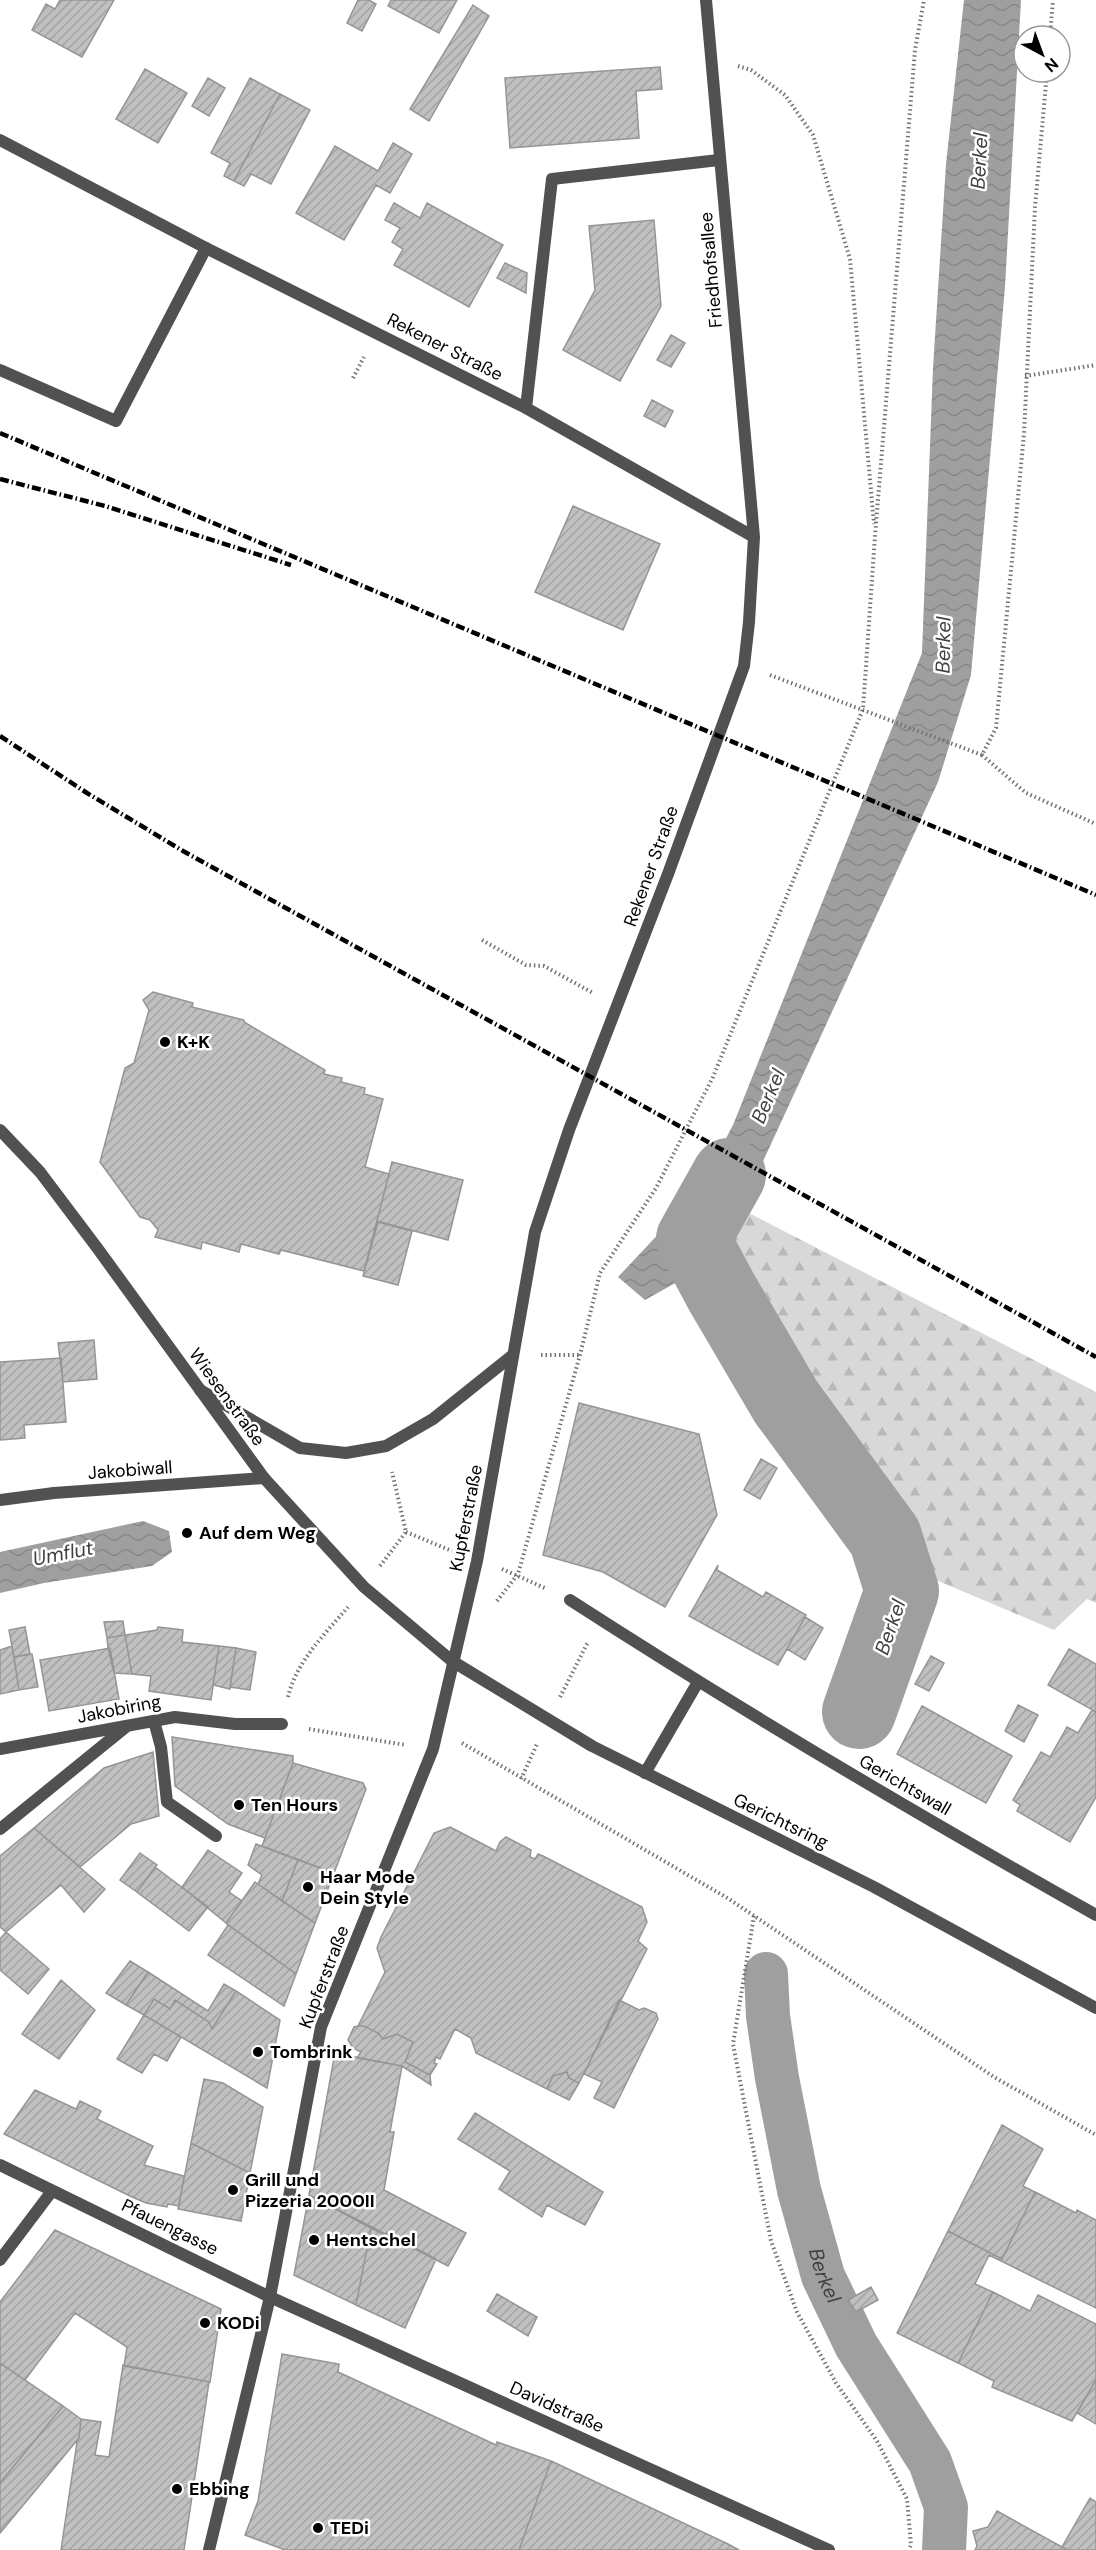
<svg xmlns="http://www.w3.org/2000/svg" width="1096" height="2550" viewBox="0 0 1096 2550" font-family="'DM Sans',sans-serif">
<defs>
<pattern id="forest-firs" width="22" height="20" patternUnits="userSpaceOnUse" patternTransform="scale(1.5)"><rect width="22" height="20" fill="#d8d8d8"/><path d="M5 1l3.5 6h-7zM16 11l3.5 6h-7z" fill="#b8b8b8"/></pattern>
<pattern id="water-waves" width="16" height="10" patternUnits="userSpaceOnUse" patternTransform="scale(1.5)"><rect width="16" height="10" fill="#9f9f9f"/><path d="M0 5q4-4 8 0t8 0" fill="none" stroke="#878787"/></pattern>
<pattern id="building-hatch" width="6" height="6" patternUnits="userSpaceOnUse" patternTransform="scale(1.5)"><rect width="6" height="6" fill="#c0c0c0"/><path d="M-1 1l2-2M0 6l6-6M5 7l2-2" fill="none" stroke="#a3a3a3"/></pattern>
</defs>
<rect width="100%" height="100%" fill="#fff"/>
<path fill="url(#forest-firs)" d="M741,1209l355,183v211l-9,-4 -33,31 -139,-59 -49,-88 -68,-92 -80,-132z"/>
<path fill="url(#water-waves)" d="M964,0h57l-16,287 -34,388 -33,107 -220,477 -73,41 -27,-23 79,-84 36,-68 189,-472 11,-285 13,-204z
M143,1521l26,10 3,21 -20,14 -108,17 -44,10v-41z"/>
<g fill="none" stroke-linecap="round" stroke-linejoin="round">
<path stroke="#9f9f9f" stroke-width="44" id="s1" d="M766,1974l2,42 9,62 22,112 24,86 33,69 74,117 16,45 -2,43"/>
<path stroke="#9f9f9f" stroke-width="74" d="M729,1175l-36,64 29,54 64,109 99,135 17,54 -43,121"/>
</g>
<path fill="url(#building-hatch)" stroke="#959595" stroke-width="1.5" d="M60,0h54l-32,57 -50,-27 14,-26 9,5z
M358,0h11l7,4 -14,27 -15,-8z
M391,0h66l-18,33 -51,-27z
M473,5l16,11 -60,105 -19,-12z
M660,67l2,22 -26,2 3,47 -129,10 -5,-70z
M145,69l42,24 -29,50 -42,-24z
M208,78l17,10 -16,28 -17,-10z
M250,78l30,16 -46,87 -10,-5 6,-13 -19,-10z
M280,94l30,16 -39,74 -20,-10 -7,12 -10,-5z
M393,143l19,11 -22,39 -14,-8 -32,55 -48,-27 39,-67 43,25z
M394,203l26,15 7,-15 76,42 -34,62 -75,-42 9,-16 -11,-7 8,-14 -15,-8z
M654,220l7,86 -41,75 -57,-31 32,-60 -6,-64z
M505,263l22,10 -1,20 -29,-15z
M671,335l14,8 -14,24 -14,-7z
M652,400l21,11 -8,16 -21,-11z
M573,506l87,38 -37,86 -88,-38z
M153,992l40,11 -1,4 52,13v2l81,48 -1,4 18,4 -1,4 24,6 -1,6 19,5 -18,68 24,7 -25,97 -83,-21 -2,4 -38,-10 -2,8 -37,-10 -1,7 -46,-12 3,-7 -8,-10 -10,-3 -40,-55 25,-94 9,-5 15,-53 -6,-10z
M392,1162l71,18 -15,60 -71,-19z
M378,1222l34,9 -14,54 -35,-9z
M94,1340l3,39 -34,3 -5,-39z
M61,1358l5,64 -42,3 1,13 -25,2v-78z
M579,1403l120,31 18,81 -52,92 -62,-35 -60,-17z
M761,1459l16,9 -17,31 -16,-9z
M718,1565l-1,5 46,27 3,-5 40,23 -28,50 -89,-49z
M805,1617l18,11 -18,32 -18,-11z
M123,1621l2,14 -18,3 -3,-16z
M25,1627l5,27 -16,3 -5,-27z
M158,1627l25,3 -1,12 37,4 -8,54 -62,-9 2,-15 -19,-2 -7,-39 32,-5z
M125,1635l7,39 -18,-1 -6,-25 -1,-10z
M12,1646l7,44 -19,4v-44z
M219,1646l17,2 -6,41 -17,-4z
M110,1648l9,51 -70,12 -9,-51z
M236,1648l20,4 -6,38 -20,-3z
M1069,1649l27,15v48l-48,-27z
M32,1654l6,33 -19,3 -5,-33z
M931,1656l13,7 -15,28 -14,-7z
M1018,1705l20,10 -14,27 -19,-11z
M922,1706l90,50 -26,47 -89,-49z
M1092,1710l4,2v85l-26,45 -53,-31 3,-6 -7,-5 28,-48 9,5 17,-30 11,6z
M172,1737l121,19v7l-28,75 -37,-14 -53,-38z
M153,1752l6,64 -28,8 -51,43 -46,-39 70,-60z
M293,1763l70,20 3,6 -32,84 -72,-27z
M450,1827l46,24 4,-9 6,-5 25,13 -1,7 5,2 3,-5 5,2 99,51 5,15 -9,19 9,8 -68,134 -10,-5 -2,-6 -14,4 -6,13 -71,-36 -5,-15 -16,-9 -15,30 -4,-2 -2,6 3,1 -7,11 -25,-13 8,-20 -16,-8 -14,5 -5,-6 -14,-7h-6l27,-54 -8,-24 4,-11 53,-104z
M34,1828l71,61 -21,23 -23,-27 -55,47 -6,-5v-71z
M256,1844l42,16 -16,41 -24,-17 4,-9 -14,-10z
M208,1850l34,23 -13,19 13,9 -16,22 -44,-36z
M140,1853l17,12 -20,27 -17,-12z
M298,1860l36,13 -19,50 -33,-22z
M155,1867l53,40 -19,24 -52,-39z
M255,1882l60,41 -19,51 -70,-51z
M228,1925l68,49 -12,32 -76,-51z
M6,1932l43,37 -21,25 -28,-24v-31z
M130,1961l18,11 -22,33 -20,-12z
M148,1972l60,39 16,-27 12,7 -24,38 -3,-7 -34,-22 -5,9 -16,-10 -10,16 -18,-10z
M61,1980l34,30 -36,49 -37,-25z
M236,1991l44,29 -13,68 -123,-73 10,-16 16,10 5,-9 34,22 3,7z
M619,2000l20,10 5,-2 12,5 2,6 -44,89 -20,-10 8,-16 -18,-8z
M144,2015l37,22 -14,24 -13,-7 -12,19 -25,-14z
M358,2026h6l14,7 5,6 14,-5 16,8 -8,20 25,13 1,10 -29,-19 -45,-8 4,-6 -8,-4 -5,-8 6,-13z
M335,2053l67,13 -12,66h4l-10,58 82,43 -18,33 -139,-71z
M567,2072l2,6 10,5 -10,17 -22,-11 6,-13z
M204,2079l19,4 40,24 -13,66 -59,-30z
M35,2090l41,19 4,-8 21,10 -4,8 56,27 -9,19 40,11 -5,30 -11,-2 -1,3 -21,-4 -16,-7 -126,-62z
M475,2113l128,79 -18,33 -38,-20 -5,12 -43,-28 11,-18 -52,-32z
M1002,2125l41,24 -20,37 12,6 -33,67 -54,-28z
M191,2143l59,30 -9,48 -63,-12z
M1035,2192l41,21 1,-3 19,10v88l-95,-47z
M309,2195l62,33 -15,77 -62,-30z
M371,2228l14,7 2,-2 49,26 -31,69 -49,-23z
M55,2230l166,79 -11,73 -86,-16 3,-19 -52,-34 -50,67 -25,-17v-61z
M948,2231l54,28 -1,2 -12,-6 -14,29 18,8 -35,71 -61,-30z
M871,2287l7,13 -22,12 -8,-12z
M993,2292l37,19 8,-16 58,29v56l-24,41 -80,-34 2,-6 -36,-18z
M497,2294l40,23 -9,19 -41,-25z
M282,2354l57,10 -1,8 158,73 1,-3 54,19 -32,89h-234l-40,-15 13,-34z
M0,2363l63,43 -63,77z
M123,2365l86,17 -25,168h-123l16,-108h-1l3,-4 2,-19 20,3 -6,33 14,2z
M1096,2380v44l-19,-11z
M63,2406l18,13 -2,19 -79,95v-50z
M551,2461l175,82 13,7h-220z
M1090,2498l6,4v48h-28l-6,-3z
M997,2511l65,36 6,3h-93l2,-4 -4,-15 15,-4z"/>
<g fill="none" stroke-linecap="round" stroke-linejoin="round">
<path stroke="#737373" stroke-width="4" stroke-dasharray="1.5 3" stroke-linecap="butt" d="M1050,36l3,-36
M738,66l13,4 34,25 28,40 37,124 24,265
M1047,72l-12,135 -11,227 -28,294 -14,27 44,38 70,31
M1025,376l71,-11
M353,378l11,-21
M770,675l212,80
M482,940l44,25 18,1 49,27
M541,1355h39
M406,1532l46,19
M380,1566l26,-34 -14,-60
M502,1569l45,20
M497,1601l21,-27 62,-219 20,-82 56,-85 57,-111 150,-368 12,-173 40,-486 9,-50
M288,1697c8,-35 37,-63 60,-90
M560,1697l28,-55
M309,1729l97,16
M462,1743l267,156 265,178 102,58
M521,1779l16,-35
M754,1916l-21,128 38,197 26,71 39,71 41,58 30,58 4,46 -2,5"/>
<path stroke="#515151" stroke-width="12" d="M0,370l116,51 90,-173
M526,408l26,-229 167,-19
M154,1721l7,26 6,55 49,34"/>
<path stroke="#515151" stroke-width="12" d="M209,2550l61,-253"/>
<path stroke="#515151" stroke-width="12" d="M0,140l206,108 320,160 228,129
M200,1390l100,58 46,5 40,-7 47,-27 80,-64
M0,1500l54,-7 210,-15
M570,1600c172,111 348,215 526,315
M0,1749l175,-32 60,7h47
M645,1773l53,-91
M0,1829l127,-103
M0,2165l270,132 559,253
M0,2260l52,-69
M270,2297l51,-270 112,-278 44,-188 58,-329 34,-102 99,-256 76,-208 5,-44 5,-85 -48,-537"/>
<path stroke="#515151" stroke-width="12" d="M0,1130l40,42 58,77 166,229 100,109 88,74 140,85 282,141 222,121"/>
<path stroke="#000" stroke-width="4.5" stroke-dasharray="9 3 1.5 3" stroke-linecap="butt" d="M0,433l1096,462
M0,479l105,27 186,59
M0,736l87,57 96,58 913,506"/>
</g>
<g fill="#000" stroke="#fff" stroke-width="2">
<circle cx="165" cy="1042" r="6"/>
<circle cx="187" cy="1533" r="6"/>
<circle cx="239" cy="1805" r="6"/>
<circle cx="308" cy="1887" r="6"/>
<circle cx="258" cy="2052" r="6"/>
<circle cx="233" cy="2190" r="6"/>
<circle cx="314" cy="2240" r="6"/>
<circle cx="205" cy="2323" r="6"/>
<circle cx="177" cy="2489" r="6"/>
<circle cx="318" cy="2528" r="6"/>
</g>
<g text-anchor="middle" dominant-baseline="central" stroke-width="5" stroke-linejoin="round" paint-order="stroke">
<g font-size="18" fill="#000" stroke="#fff">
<text transform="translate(711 270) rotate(-95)">Friedhofsallee</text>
<text transform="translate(445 347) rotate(27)">Rekener Straße</text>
<text transform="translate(651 866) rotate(-70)">Rekener Straße</text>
<text transform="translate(227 1397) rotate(54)">Wiesenstraße</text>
<text transform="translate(130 1470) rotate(-4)">Jakobiwall</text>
<text transform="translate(466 1518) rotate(-79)">Kupferstraße</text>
<text transform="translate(119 1709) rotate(-11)">Jakobiring</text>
<text transform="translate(905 1785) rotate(30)">Gerichtswall</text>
<text transform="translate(781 1821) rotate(26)">Gerichtsring</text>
<text transform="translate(324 1977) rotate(-69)">Kupferstraße</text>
<text transform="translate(170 2227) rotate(26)">Pfauengasse</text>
<text transform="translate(557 2407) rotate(24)">Davidstraße</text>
</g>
<g font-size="18" font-weight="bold" fill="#000" stroke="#fff" text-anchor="start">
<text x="177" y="1042">K+K</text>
<text x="199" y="1533">Auf dem Weg</text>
<text x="251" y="1805">Ten Hours</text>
<text x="320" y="1877">Haar Mode<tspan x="320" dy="21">Dein Style</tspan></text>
<text x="270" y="2052">Tombrink</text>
<text x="245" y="2180">Grill und<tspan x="245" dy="21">Pizzeria 2000II</tspan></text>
<text x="326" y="2240">Hentschel</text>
<text x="217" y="2323">KODi</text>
<text x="189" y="2489">Ebbing</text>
<text x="330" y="2528">TEDi</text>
</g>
<g font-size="20" font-style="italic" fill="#404040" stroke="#fff">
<text transform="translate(979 161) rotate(-87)">Berkel</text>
<text transform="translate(943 645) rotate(-89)">Berkel</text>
<text transform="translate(768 1096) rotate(-67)">Berkel</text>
<text transform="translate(63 1553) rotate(-11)">Umflut</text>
<text transform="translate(890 1627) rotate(-71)">Berkel</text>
<text stroke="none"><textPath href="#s1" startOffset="308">Berkel</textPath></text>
</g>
</g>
<g transform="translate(1042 54) rotate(139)"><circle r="28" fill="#ffffff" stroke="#999999" stroke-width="1.5"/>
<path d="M0-4.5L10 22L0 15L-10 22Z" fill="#000000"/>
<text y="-9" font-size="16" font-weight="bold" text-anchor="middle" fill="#000000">N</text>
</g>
</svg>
